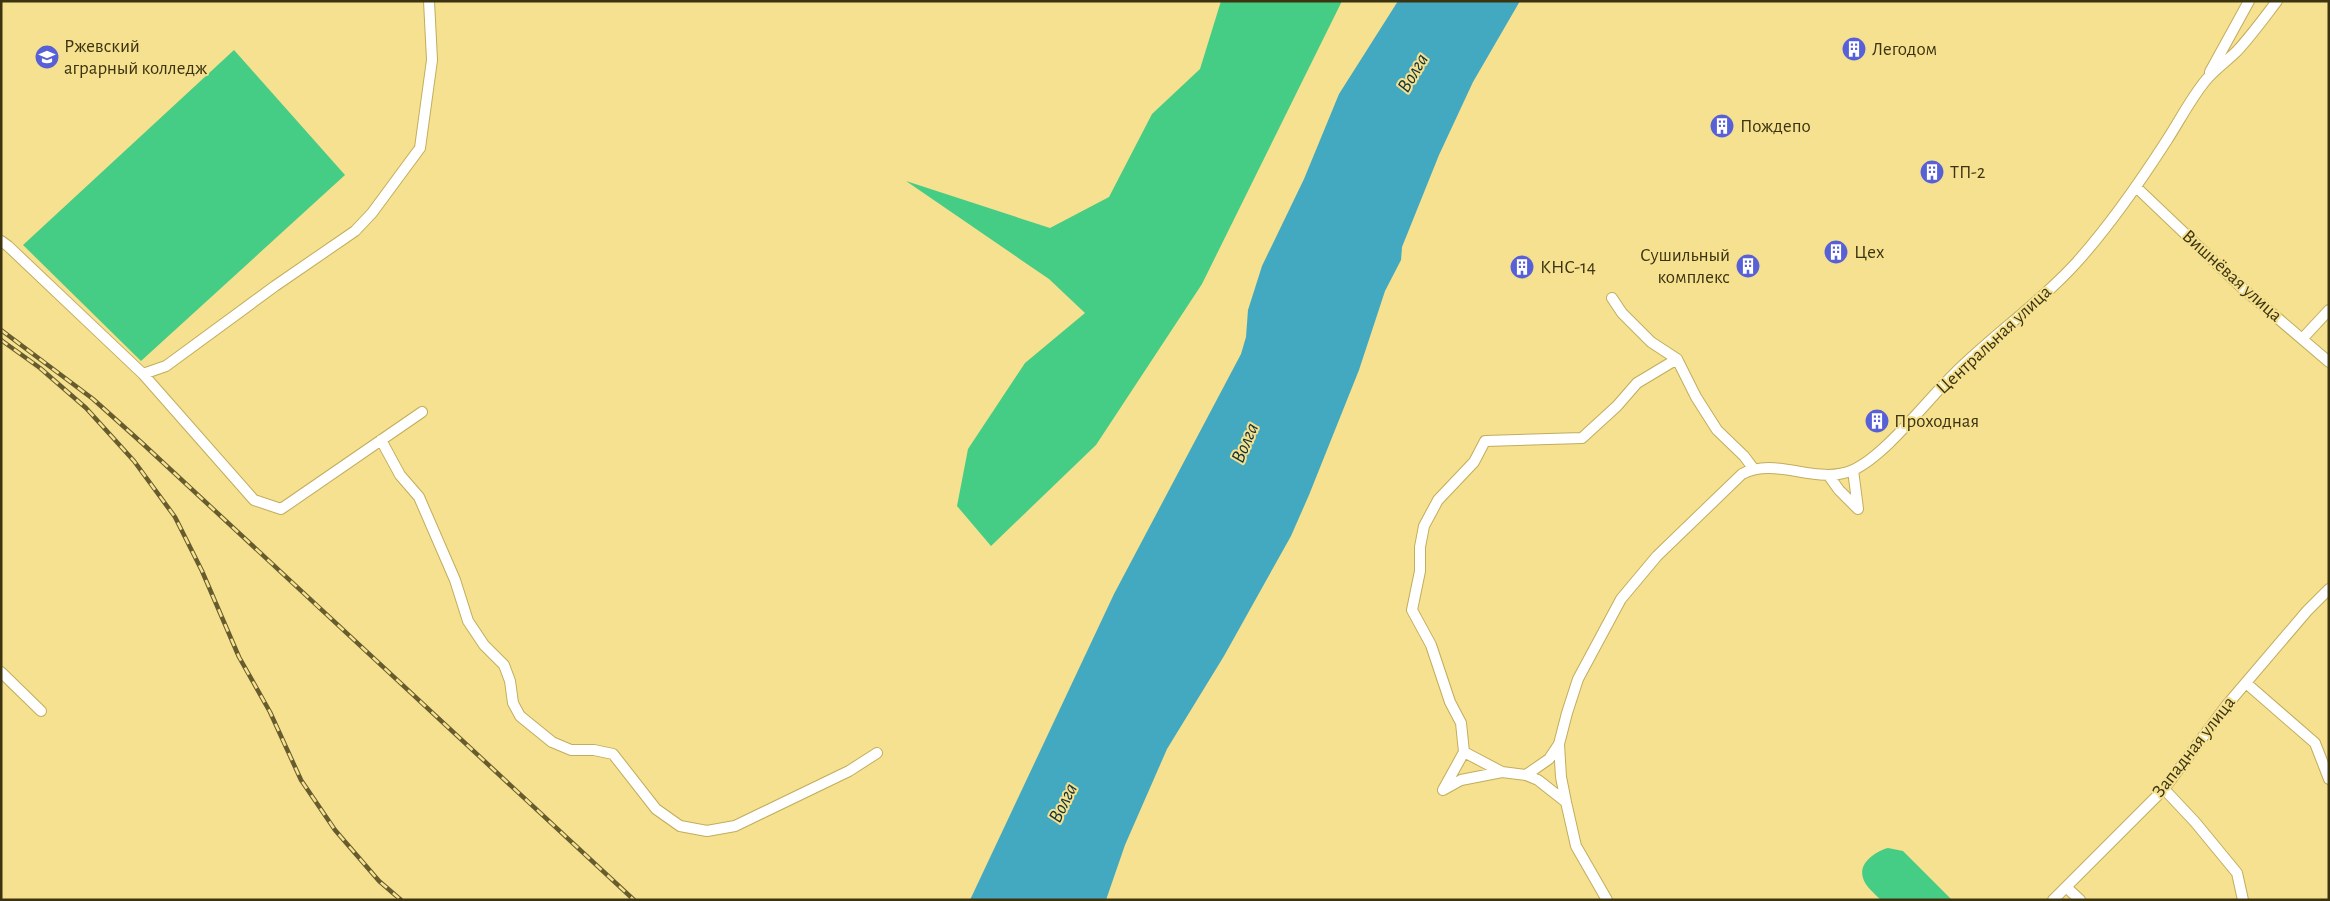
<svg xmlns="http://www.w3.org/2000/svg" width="2330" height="901" viewBox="0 0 2330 901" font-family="'Alegreya Sans',sans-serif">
<rect width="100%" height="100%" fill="#f5e18f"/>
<path fill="#46cd85" d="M1221,1h121l-140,283 -106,161 -105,101 -34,-40 11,-57 57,-86 60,-50 -36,-34 -143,-98 144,47 59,-31 43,-83 48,-45z
M234,50l111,125 -204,186 -118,-116z
M1888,848l15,3 49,49h-71c-6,-6 -16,-14 -18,-22 -5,-15 13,-27 25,-30z"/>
<path fill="#43a9c0" d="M1398,1h122l-47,81 -34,73 -37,92 -1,13 -16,31 -26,79 -50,125 -18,41 -67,120 -57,93 -42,96 -19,55h-136l144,-306 127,-240 5,-17 2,-27 14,-44 42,-87 35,-85z"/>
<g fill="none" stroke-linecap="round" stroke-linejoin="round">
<defs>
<path id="minor" d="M2210,72l39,-71
M2136,187l104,99 89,76
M1,241l7,5 135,128 111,126 27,9 141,-97
M1612,298l10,15 29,29 26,17 19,38 21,33 27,26 9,12
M2303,338l26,-28
M143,374l23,-8 109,-80 80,-55 17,-18 48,-65 12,-88 -3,-59
M381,440l19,35 19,22 36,83 13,41 16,24 20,20 6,16 3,22 7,13 32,26 19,8h23l19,4 43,55 24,17 27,5 28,-5 114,-55 28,-18
M1853,470l5,39
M1829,476l10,14 19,19
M1,672l40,39
M2246,683l69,60 14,36
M1464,752l-3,-29 -11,-21 -19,-57 -19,-35 8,-39v-24l4,-21 14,-26 36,-38 11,-21 97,-3 35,-32 20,-23 40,-24
M1464,752l38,20 24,3 12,5 28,22
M1526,775l23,-16 10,-15
M2164,789l31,33 42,51 6,27
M1443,790l18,-10 41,-8
M1443,790l21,-38
M2066,887l14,13
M1607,900l-31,-54 -10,-44 -5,-25 -2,-33 8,-31 11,-34 43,-80 36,-43 85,-82c35,-18 74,12 111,-4 33,-15 74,-70 101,-96 39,-39 86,-71 123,-112 34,-38 63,-80 90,-122 13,-20 24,-42 39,-60 9,-11 21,-19 31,-29 14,-15 27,-33 40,-50
M2053,900l111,-111 62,-83 81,-95 22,-22"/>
</defs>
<use href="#minor" stroke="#c1ad5c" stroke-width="12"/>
<use href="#minor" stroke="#fff" stroke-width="10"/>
<defs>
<path id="rail" d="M1,330l92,69 49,44 492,457
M1,340l39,28 46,40 48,53 41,56 27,54 37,86 31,55 31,68 34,50 44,51 22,19"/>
</defs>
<use href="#rail" stroke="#675c2e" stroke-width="4.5"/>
<use href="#rail" stroke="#f5e18f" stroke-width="2.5" stroke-dasharray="8" stroke-linecap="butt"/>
</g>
<defs>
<symbol id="building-disc" viewBox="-11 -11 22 22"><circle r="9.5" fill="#5860d7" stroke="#f5e18f"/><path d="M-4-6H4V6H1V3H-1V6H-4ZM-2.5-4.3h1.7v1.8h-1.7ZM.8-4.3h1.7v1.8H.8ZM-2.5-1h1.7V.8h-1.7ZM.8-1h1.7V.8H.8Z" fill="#fff"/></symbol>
<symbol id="university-disc" viewBox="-11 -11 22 22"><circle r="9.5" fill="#5860d7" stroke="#f5e18f"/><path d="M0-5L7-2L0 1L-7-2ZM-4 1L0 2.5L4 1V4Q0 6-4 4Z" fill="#fff"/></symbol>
</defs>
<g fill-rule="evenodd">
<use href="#building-disc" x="1840" y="35" width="28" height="28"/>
<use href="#university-disc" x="33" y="43" width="28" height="28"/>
<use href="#building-disc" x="1708" y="112" width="28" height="28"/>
<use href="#building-disc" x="1918" y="158" width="28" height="28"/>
<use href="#building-disc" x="1822" y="238" width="28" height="28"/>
<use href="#building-disc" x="1734" y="252" width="28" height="28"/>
<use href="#building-disc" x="1508" y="253" width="28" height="28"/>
<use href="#building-disc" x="1863" y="407" width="28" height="28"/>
</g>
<g text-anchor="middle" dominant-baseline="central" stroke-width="4" stroke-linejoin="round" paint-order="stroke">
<g font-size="19" fill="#3c3411" stroke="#f5e18f" text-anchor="start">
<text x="64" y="46">Ржевский<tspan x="64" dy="22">аграрный колледж</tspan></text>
<text x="1872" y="49">Легодом</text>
<text x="1740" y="126">Пождепо</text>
<text x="1950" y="172">ТП-2</text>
<text x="1854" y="252">Цех</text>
<text x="1730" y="255" text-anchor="end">Сушильный<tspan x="1730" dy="22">комплекс</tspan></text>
<text x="1540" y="267">КНС-14</text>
<text x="1894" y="421">Проходная</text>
</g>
<g font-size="19" fill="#3c3411" stroke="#f5e18f">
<text transform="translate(2232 276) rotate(42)">Вишнёвая улица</text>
<text transform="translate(1994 340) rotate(-43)">Центральная улица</text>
<text transform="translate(2194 747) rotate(-52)">Западная улица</text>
</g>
<g font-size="20" font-style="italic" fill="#14333b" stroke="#f5e18f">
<text transform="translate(1413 73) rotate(-59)">Волга</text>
<text transform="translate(1245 443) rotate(-67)">Волга</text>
<text transform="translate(1063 803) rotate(-64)">Волга</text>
</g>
</g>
<rect width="2330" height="901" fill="none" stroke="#3c3411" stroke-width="5"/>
</svg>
